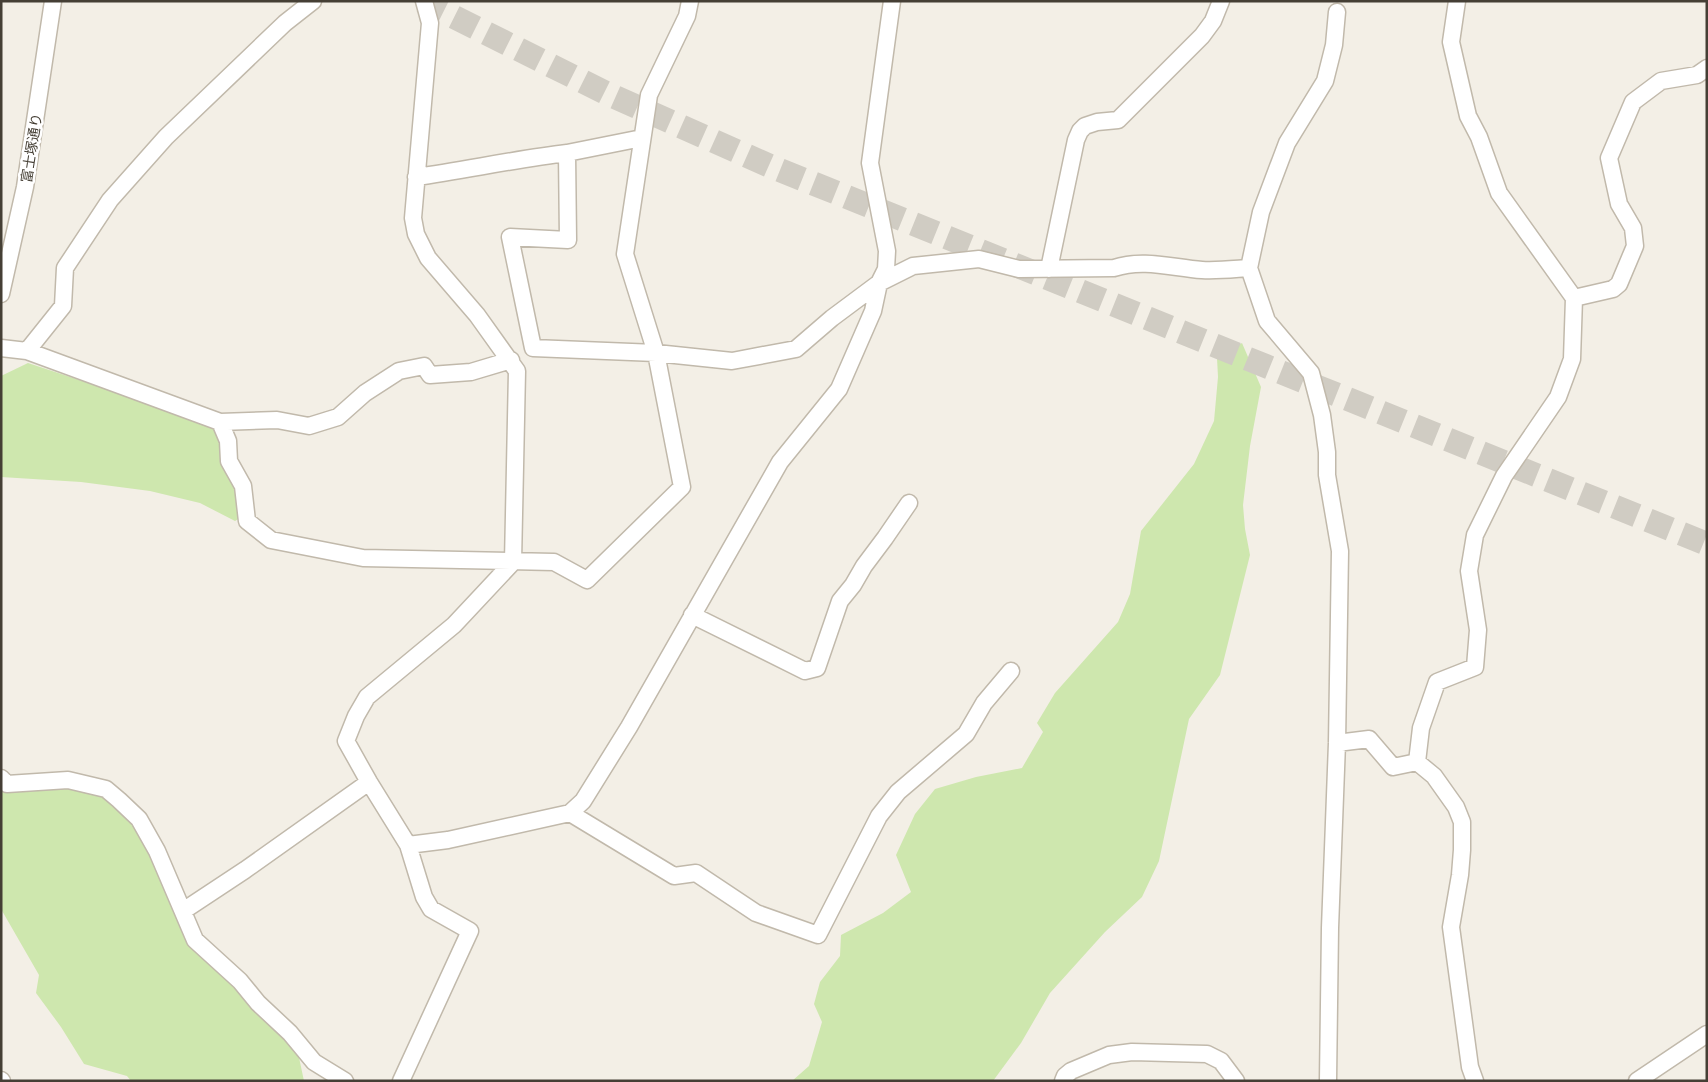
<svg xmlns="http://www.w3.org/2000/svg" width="1708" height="1082" viewBox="0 0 1708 1082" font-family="'Open Sans','Noto Sans JP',sans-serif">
<rect width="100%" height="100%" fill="#f3efe6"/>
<path fill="#cee7ae" d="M1242,343l19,44 -11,59 -7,59 2,24 5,26 -30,120 -31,44 -30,142 -17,36 -37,35 -55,61 -29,50 -28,38h-201l17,-15 13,-44 -8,-18 6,-22 20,-26 1,-21 42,-22 28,-21 -15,-37 19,-41 20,-25 41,-12 46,-9 21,-36 -6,-9 18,-30 63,-71 12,-28 11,-63 53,-67 20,-43 4,-44 -1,-19z
M28,363l184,61 11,13 1,25 5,16 11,19v21l-5,3 -35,-18 -50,-12 -69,-9 -80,-5v-101z
M1,784l13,8 58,-7 35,10 29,27 49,108 112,118 7,33h-173l-4,-5 -43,-12 -23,-37 -25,-34 3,-18 -38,-66z"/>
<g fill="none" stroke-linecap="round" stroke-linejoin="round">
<path stroke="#d0ccc3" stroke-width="24" stroke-dasharray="24 12" stroke-linecap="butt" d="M422,1l184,92 164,73 937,378"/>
<defs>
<path id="minor" d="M690,1l-3,15 -38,79 -24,159 31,99 76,8 64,-12 36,-31 47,-35 34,-17 66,-7 40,10 95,-1c29,-10 59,0 88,2 15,1 32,-1 47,-2l18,53 44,52 11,42 5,37v23l13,76 -3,192 -7,185 -2,153
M1457,1l-6,41 17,74 11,21 20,56 75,105
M567,153l75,-15
M1249,268l12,-56 26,-69 38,-62 9,-36 3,-33
M1049,269l27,-129 4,-9 5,-5 12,-4 21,-2 84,-84 11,-15 8,-20
M1,294l24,-107 28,-186
M1,348l26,3 36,-45 2,-38 45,-68 56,-63 119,-114 28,-22
M27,351l193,71 57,-2 32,6 29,-9 27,-24 34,-22 25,-5 6,9 41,-3 40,-12
M220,422l8,19 1,20 14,25 4,35 24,19 92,18 191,4 33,18 95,-93 -26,-134 -123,-5 -23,-111 58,3 -1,-87c-51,6 -101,17 -151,24
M692,615l113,56 12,-3 23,-67 13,-16 11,-19 21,-28 24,-35
M1337,743l32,-4 24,28 24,-5
M1417,762l4,-34 16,-46 38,-15 3,-37 -9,-59 6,-36 29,-59 54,-79 14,-38 2,-61 39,-9 6,-5 16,-38 -2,-18 -14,-24 -10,-46 24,-56 28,-21 36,-6 10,-7
M1417,762l17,14 22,31 6,15v28l-2,25 -9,52 19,140 5,14
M1,778l6,6 61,-4 38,9 13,11 20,19 18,32 38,89 45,41 18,22 32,30 24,29 31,19
M570,813l104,63 22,-3 60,40 62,22 61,-119 19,-24 68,-58 18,-31 27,-32
M408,845l40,-5 122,-27 13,-12 46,-74 151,-265 59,-73 34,-78 6,-28 7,-14 1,-18 -17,-88 22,-162
M183,911l62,-41 124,-88
M1,1080l1,1
M401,1081l69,-150 -39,-22 -7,-12 -16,-52 -39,-63 -23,-41 10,-25 11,-19 87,-72 59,-63 4,-191 -40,-56 -49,-57 -12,-24 -3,-16 17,-195 -6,-22
M1063,1081l2,-5 6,-5 38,-16 23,-3 75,2 14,7 15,20
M1637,1081l70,-47"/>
</defs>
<use href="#minor" stroke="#c1b9ab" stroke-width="19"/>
<use href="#minor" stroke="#fff" stroke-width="16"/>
</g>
<g text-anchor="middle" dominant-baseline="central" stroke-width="5" stroke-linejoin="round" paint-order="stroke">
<g font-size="14" fill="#453f35" stroke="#fff">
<text transform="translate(31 148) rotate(-81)">富士塚通り</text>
</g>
</g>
<rect width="1708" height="1082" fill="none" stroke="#453f35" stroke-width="5"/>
</svg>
